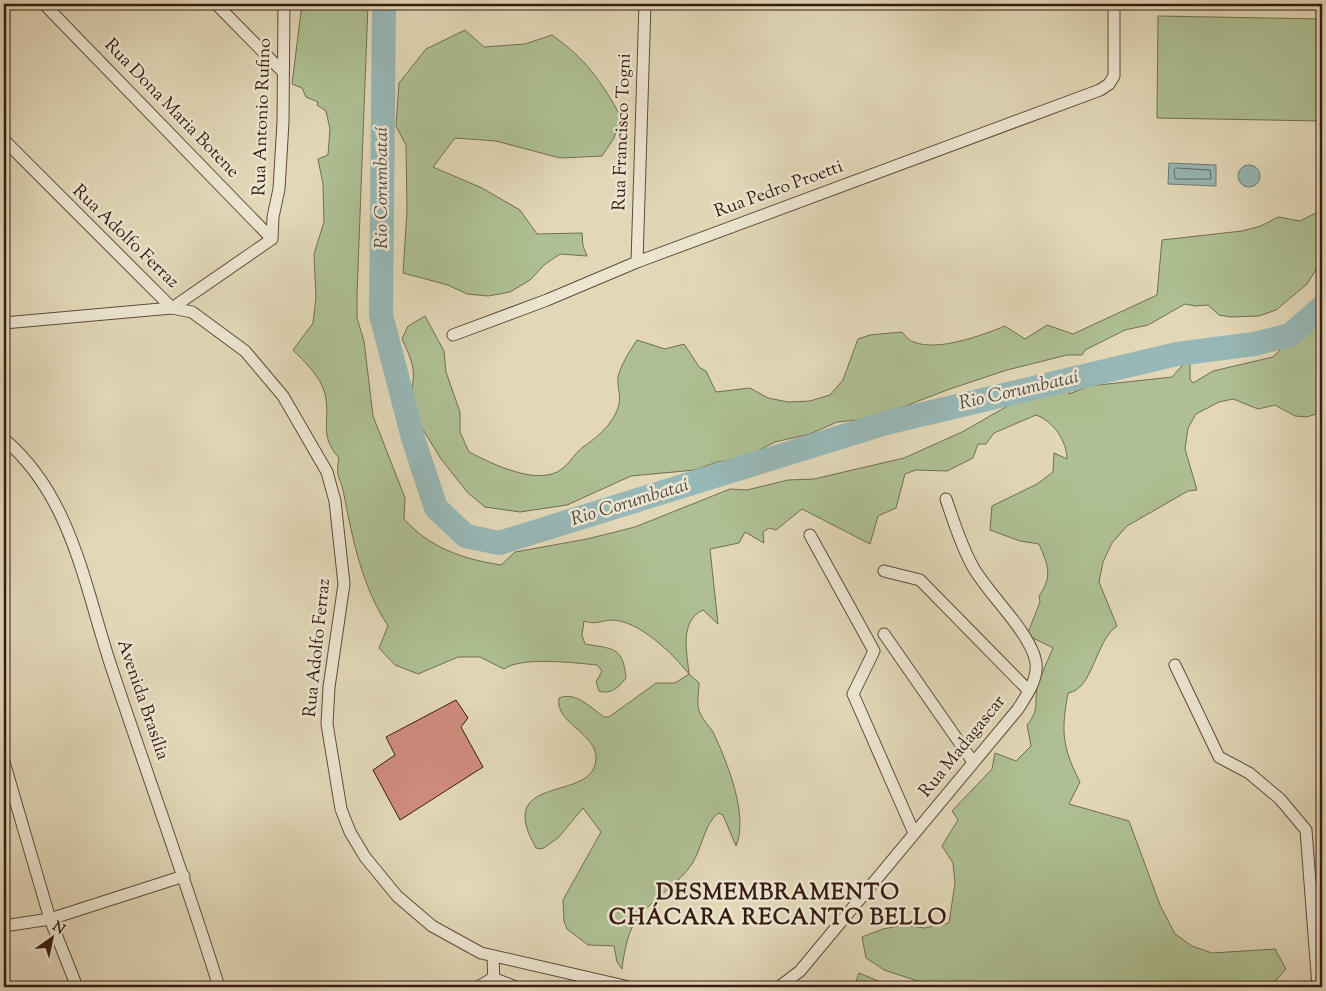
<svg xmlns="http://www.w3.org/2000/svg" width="1326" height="991" viewBox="0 0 1326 991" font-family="'Sorts Mill Goudy',serif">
<rect width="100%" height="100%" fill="#e2d8b8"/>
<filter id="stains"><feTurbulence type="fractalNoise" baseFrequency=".004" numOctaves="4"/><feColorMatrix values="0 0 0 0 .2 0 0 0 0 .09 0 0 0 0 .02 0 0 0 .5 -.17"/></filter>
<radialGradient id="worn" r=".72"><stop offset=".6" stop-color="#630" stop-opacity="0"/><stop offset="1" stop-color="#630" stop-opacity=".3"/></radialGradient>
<path fill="#aec093" stroke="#726e52" d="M302,4h66l-11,291v23l7,23 9,75 32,82 -1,21c26,29 59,40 97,46l14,-13 72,-13 48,-12 95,-38 17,1 41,-10 26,-1 90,-21 58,-26 56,-32 22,-4 29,-11v9l20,-8 83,-9 16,-18 2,2v18l3,4 20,-12 60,-14 11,-11 38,-27v93l-15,5 -12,-1 -20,-11 -17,4 -25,-10 -14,3 -23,12 -8,14 -3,21 12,41 -9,1 -61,35 -15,17 -9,19 -4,20 18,44c-22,15 -24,64 -49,67 -7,38 -6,54 12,89l-11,22 60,17 31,84 15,29 17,12 20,7 63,-4 11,20 -16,18h-334l-52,-17 -18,-12 -4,-21 21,-8 22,-4 19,3 25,-5 6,-40 -2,-20 -11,-17 16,-26 -6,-9 40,-42 3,-16 21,8 15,-15 -4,-21c14,-17 6,-24 11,-41 4,-12 10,-24 15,-36l-26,-13 13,-33 -1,-6c14,-20 9,-31 0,-52l-19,-3 -30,-11 2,-24 45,-22 16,-12 1,-19 13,6c0,-18 -14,-38 -31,-44l-42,18 -8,11h-8l-5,14 -26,13 -31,-1 -11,4 -9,34 -18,8 -8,28 -68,-35 -26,21 -7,-2 -6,4 1,11 -19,-11 -6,11 -29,6 8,75 -15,-14c-24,11 -16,42 -14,64l10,9c0,9 -3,23 1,30 3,7 9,13 13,19 14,30 36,83 23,114l-13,-31 -5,-2c-14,12 -16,35 -26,51 -14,20 -36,33 -52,51 -12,13 -16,38 -18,54l-5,-7 -3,-16 -26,-1 -21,-16 -3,-8 -1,-21 38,-68 -18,-24 -25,30 -16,11 -6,-1c-42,-73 49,-47 59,-83 9,-30 -41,-40 -36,-67 17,-7 32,10 45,19h5l47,-34h19l14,-9c-16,-20 -50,-54 -78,-54 -12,1 -14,5 -27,1l-2,14 3,9c28,5 38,2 41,34 -7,9 -15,17 -27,13l-3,-9 6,-11 -5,-6c-22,-2 -75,-9 -93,4l-24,-12h-22l-40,17 -23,-9 -16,-17 9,-22c-26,-40 -35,-85 -44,-131 -3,-19 -9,-15 -5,-37 -21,-23 -8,-38 -14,-64 -4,-17 -20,-32 -32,-44l20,-27 3,-26 -2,-43 10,-32 -1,-38 -5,-25 10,-4 2,-26 -4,-18 -9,-6 1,-3 -12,-5 -4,-9 -10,-4z
M1158,16l164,3v102l-165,-3z
M465,30l19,17 41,-3 27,-9c34,24 49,46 69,82l-7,21 -12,18 -42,2 -64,-17 -41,-3 -22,29 49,21 38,22 17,24 45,-1 1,13 4,10 -27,-2 -16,11 -14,15 -20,12 -22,4 -21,-2 -19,-9 -45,-12 4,-63 -1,-65 -10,-19 3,-43 27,-34z
M1322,210v50l-15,24 -31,26 -17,6 -28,1 -12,-2 -11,-10 -12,1 -11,-2 -37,21 -23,5 -40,20 -3,5h-15l-60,15 -60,20 -44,17 -46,13 -20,2 -27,12 -35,8 -31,16 -27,4 -22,8 -64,6 -64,29 -47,7 -35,-5 -17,-14 -27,-34 -33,-54c8,-31 8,-36 -6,-66l6,-13 17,-10 19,35 2,21 14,40v20l9,20c24,12 69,35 93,17 8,-6 13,-16 21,-22 15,-10 32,-25 36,-43 2,-9 -2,-18 -1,-27 3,-13 12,-26 19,-37l28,9 19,-5 16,24 6,3 10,21 34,-4 18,10 20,4 22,-1 20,-6 13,-15 15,-41 12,-4 32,-3c3,3 7,9 12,10 23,10 69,-7 91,-16l20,13 22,-14 26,9 84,-39 5,-55 80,-9 19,-5 17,-9 22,4z
M859,973l34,14h-39z"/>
<path fill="#97b8b7" stroke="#717975" d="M1169,163l47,2v21l-48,-2z
M1238 176a11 11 0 1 1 22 0a11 11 0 1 1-22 0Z"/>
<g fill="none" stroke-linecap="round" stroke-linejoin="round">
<path stroke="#676a64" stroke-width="1" d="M1176,168l34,2 1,9h-36l-1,-9z"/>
<path stroke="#97b8b7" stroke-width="24" d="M384,4l-3,311 32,123 23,70 30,28 33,7 387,-120 291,-69 77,-10 36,-9 32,-28"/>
</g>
<path fill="#cf8c7d" stroke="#371b11" d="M456,700l12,18 -7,9 22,40 -83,53 -27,-50 22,-15 -9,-18z"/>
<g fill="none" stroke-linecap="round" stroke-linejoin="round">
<defs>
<path id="minor" d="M44,4l228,235
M216,4l66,67
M4,140l168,168 20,4 53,39 38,45 44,76 8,29 9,83 -15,103 -2,37 14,85 9,23 15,25 32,39 35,30 49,27 148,34
M637,262l8,-258
M4,323l168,-15 100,-69 1,-22 6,-28 4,-67 1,-118
M453,335l94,-35 90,-38 463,-172 9,-6 5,-8v-72
M4,439c69,58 81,151 109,233 35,105 73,209 106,315
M810,535l64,116 -21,43 61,139
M884,571l36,9 109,111
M884,634l89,128
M1175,665l44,92 30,16 31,26 26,31 12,157
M4,762l46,157 27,68
M4,926l46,-7 134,-43
M493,956l1,31
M493,978l23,9
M478,987l15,-9
M779,987l21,-16 218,-262c8,-13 20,-29 18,-46 -4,-29 -48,-69 -63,-96 -12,-21 -19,-45 -27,-68"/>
</defs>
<use href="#minor" stroke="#624a3b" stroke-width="13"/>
<use href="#minor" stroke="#ece6d1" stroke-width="11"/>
</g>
<g text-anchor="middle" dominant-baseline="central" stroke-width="5" stroke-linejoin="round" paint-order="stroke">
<g font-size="18" fill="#371b11" stroke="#ece6d1">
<text transform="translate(171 109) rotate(46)">Rua Dona Maria Botene</text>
<text transform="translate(263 117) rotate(-88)">Rua Antonio Rufino</text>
<text transform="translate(623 132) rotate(-88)">Rua Francisco Togni</text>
<text transform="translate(779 190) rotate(-20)">Rua Pedro Proetti</text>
<text transform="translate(125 237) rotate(44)">Rua Adolfo Ferraz</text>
<text transform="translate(318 648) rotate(-84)">Rua Adolfo Ferraz</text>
<text transform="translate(142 700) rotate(71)">Avenida Brasília</text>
<text transform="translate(963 747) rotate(-51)">Rua Madagascar</text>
</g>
<g font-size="19" font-style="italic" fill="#544a43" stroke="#ece6d1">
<text transform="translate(382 188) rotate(-90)">Rio Corumbataí</text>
<text transform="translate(1019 391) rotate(-13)">Rio Corumbataí</text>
<text transform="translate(630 503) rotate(-17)">Rio Corumbataí</text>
</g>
<g font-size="22" font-weight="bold" letter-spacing="1" fill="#371b11" stroke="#ece6d1">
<text x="778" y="894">DESMEMBRAMENTO<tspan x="778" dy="25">CHÁCARA RECANTO BELLO</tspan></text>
</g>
</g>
<rect width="1326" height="991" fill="none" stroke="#e2d8b8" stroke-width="20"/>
<rect x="5" y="5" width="1316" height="981" fill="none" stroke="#371b11" stroke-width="2.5"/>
<rect x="10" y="10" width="1306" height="971" fill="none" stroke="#371b11"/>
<g transform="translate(52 938) rotate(33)" stroke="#ece6d1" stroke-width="4" paint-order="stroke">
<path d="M0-4L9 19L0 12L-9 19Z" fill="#371b11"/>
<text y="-8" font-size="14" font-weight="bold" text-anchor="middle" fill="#371b11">N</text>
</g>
<rect width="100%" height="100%" filter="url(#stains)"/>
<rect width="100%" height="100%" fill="url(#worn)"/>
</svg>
